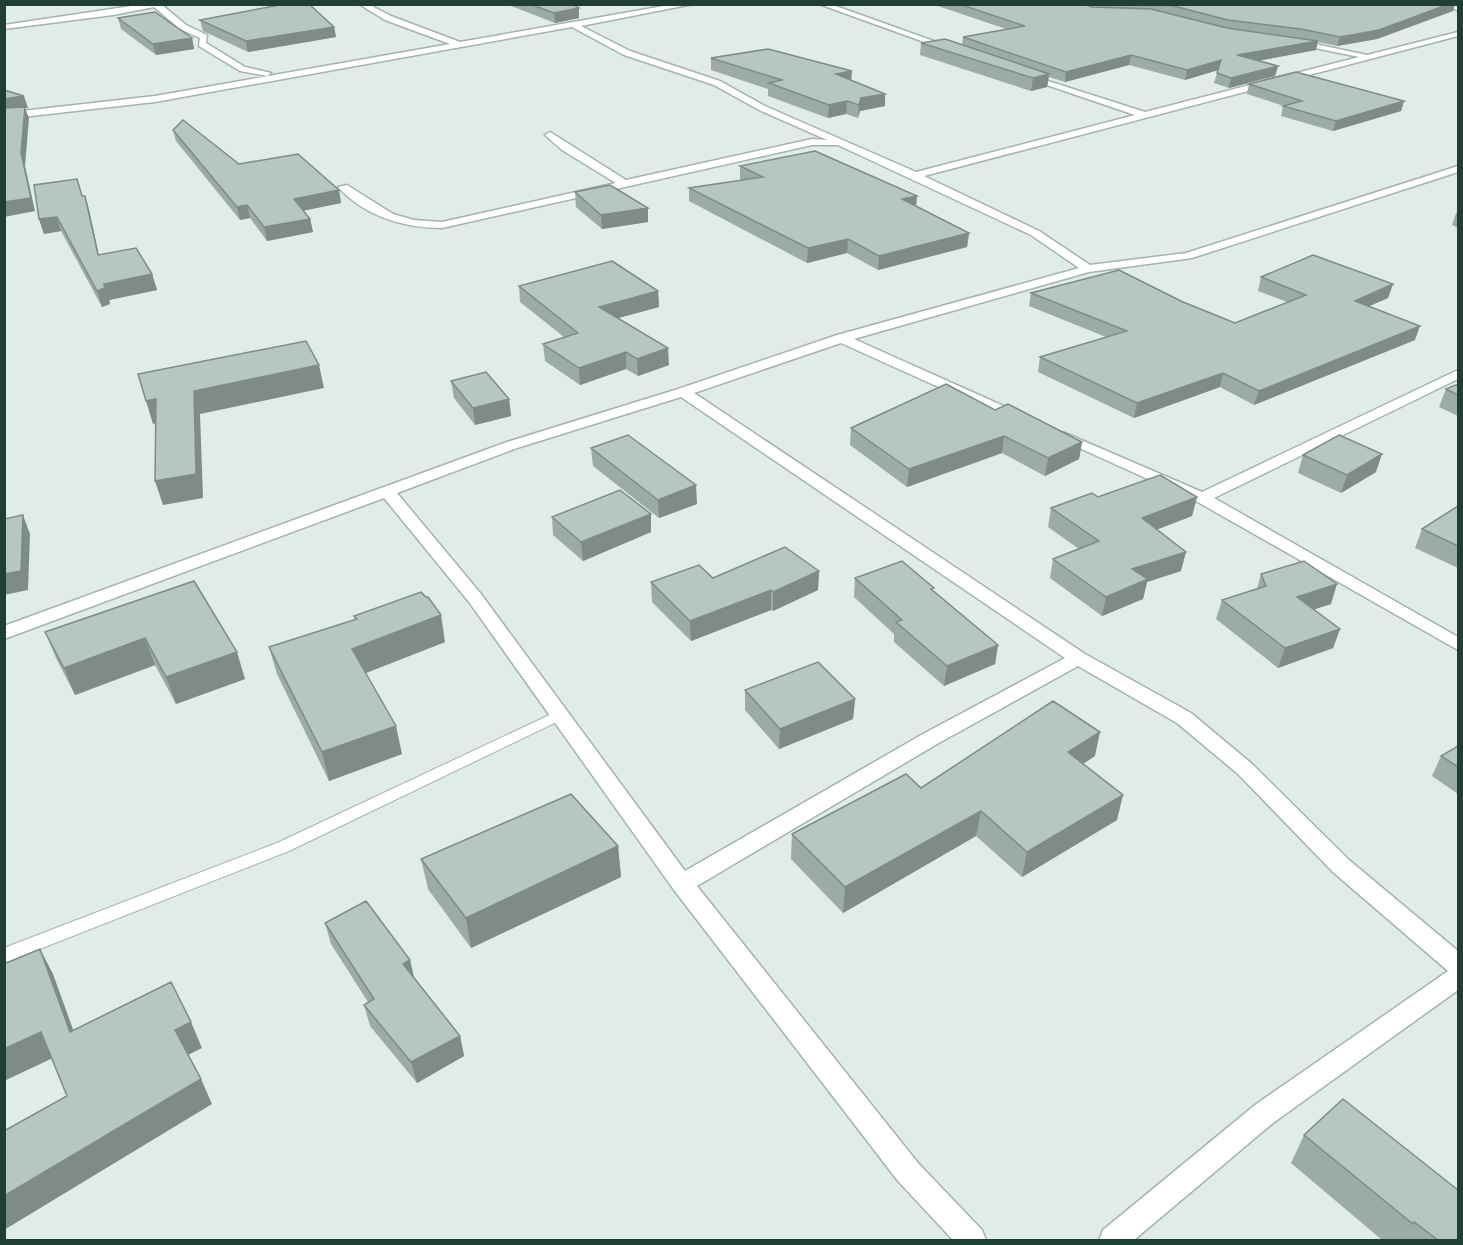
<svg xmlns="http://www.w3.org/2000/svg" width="1463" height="1245" viewBox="0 0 1463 1245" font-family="'Source Sans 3',sans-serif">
<rect width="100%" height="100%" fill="#e0ece6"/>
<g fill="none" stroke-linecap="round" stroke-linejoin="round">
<defs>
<path id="lane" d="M560,710l5,2 2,3 -2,3 -276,133 -285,112v-15l273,-105z"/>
<path id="street" d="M145,4h16l25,21 21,10 -1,8 39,24 26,6 -4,3 -27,-5 -41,-25 1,-8 -20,-9 -26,-22 -41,8 -109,14v-4z
M359,4h9l23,12 69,26 215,-38h18l-112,22 49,25 90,30 45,25 151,66 219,-57 -112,-38v-4l122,39 214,-55 -68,-14v-4l76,16 91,-23v4l-534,140 115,55 51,34 96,-12 272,-87v6l-266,86 -103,14 -235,67 172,77 2,3 -2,3h-10l-175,-79 -147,50 391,261 106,59 61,51 97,96 109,91v39l-185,133 -139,117h-35l4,-10 152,-125 193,-134 -115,-99 -95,-98 -61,-51 -99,-57 -141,78 -240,142 221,277 64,67 4,10h-33l-55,-59 -224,-291 -205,-288 -85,-104 -380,141v-13l503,-184 171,-53 159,-54 242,-67 -48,-33 -193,-90h-26l-370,83c-38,0 -78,-12 -104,-41l9,-2 46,29 21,6 28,2 174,-39 -54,-33 -17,-15 5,-3 76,48 186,-41 15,1 -68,-30 -45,-25 -90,-30 -52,-28 -417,75 -151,17v-6l151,-17 295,-52 -65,-24zM681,397l384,261 -142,76 -238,137 -204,-277 -84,-101 120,-45z
M819,4h11l126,45 -7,2z
M1458,370v9l-244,119 244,139v13l-262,-149 -143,-65 7,-4 5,1 137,59z"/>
<path id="secondary" d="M1441,4l17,2v4l-17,-4z"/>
</defs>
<use href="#lane" stroke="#a2b4ad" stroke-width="2"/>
<use href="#street" stroke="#a2b4ad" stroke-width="3"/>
<use href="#secondary" stroke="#9db9ae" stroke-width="3"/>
<use href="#lane" fill="#fff" fill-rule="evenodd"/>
<use href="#street" fill="#fff" fill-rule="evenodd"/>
<use href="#secondary" fill="#fff" fill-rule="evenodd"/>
</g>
<path fill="#9caba4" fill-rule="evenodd" d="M506,4h66l7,4v10l-24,5z
M932,4h523l-2,7 -76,28 -40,7 -19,-4 -2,8 -58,11 20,5 -3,10 -46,12 -15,-5 4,-13 -33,10 -56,-15 -64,17 -16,-5 -2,10 -16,4 -111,-36 1,-12 41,2 1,-8 43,-8zM1087,6l48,3 -43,-2z
M118,18l74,20 2,11 -38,6 -35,-26z
M200,20l134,7 2,10 -88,15 -45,-21z
M711,58l140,22 34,26 -25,5 -2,7 -12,-4 -18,4 -60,-22v-7l-57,-19z
M1249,84l155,17 -3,10 -68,20 -52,-15 2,-10h1l-37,-12z
M173,130l66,34 100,26 2,13 -38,8 7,8 3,13 -46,9 -17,-23 -10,2 -64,-79z
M740,166l176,40 53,27 -2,14 -89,23 -31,-17 -40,10 -118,-62v-13l52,-8 -1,-1z
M575,192l73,16v14l-46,7 -26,-22z
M82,196h3l4,14 10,45 53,19 5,16 -48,10 1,4 -8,3 -41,-76 -17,3 -5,-15z
M1458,212v16l-6,-3 4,-12z
M1261,277l132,7 -5,14 -19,8 46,34 -161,65 -34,-18 -86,31 -96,-46 2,-15 66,-20 -77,-31 2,-13 152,9 52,21 52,-21 -29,-11z
M519,286l139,5 1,16 -41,11 51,47 -31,11 -12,-7 -46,16 -35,-24 -2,-17 21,-7 -44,-35z
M451,381l58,18 2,17 -36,9 -21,-27z
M1458,384v32l-19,-9 7,-18z
M995,410l87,32 -3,17 -34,17 -43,-23 -95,34 -57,-42 1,-17z
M591,448l106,56 -38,14 -66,-52z
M1303,455l73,17 -35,21 -43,-20z
M1098,497h99l-5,19 -36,14 25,41 -34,11 -4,17 -41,17 -52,-38 3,-19 26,-10 -31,-22 3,-19z
M1458,506v62l-43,-20 7,-19z
M552,517l99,15 -68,29 -30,-26z
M819,571l-1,19 -45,21 -2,-1 -80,31 -39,-39 -1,-20z
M1261,574l70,30 -17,5 26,20 -7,19 -55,20 -62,-49 6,-19 35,-11z
M855,578l79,14 64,53 -3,19 -51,22 -50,-44v-8l-40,-37z
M194,581l51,98 -69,25 -21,-39 -80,30 -19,-37 -11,-26z
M354,616l91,26 -79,31 36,81 -73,27 -52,-107 -8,-27 86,-27z
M745,690l110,9 -2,20 -74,30 -34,-39z
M1458,746v48l-26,-18 9,-20z
M1095,756l-12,8 34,56 -95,57 -46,-41 -133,77 -52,-54 1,-25z
M618,846l3,31 -150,71 -43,-59 -7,-30z
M325,923l90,56 45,57 4,20 -47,27 -47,-57 -6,-21 4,-3 -37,-58z
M1304,1135l154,105h-76l-91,-77z"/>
<path fill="#7f8b86" d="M1449,4h6l-2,7 -76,28 -40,7 3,-9z
M579,8v10l-24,5 -1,-10z
M334,27l2,10 -88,15 -2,-11z
M192,38l2,11 -38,6 -3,-11z
M1318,41l-2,9 -81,15 2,-10z
M1131,55l-2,10 -64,17 1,-10z
M1221,60l-3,10 -33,10 2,-10z
M1278,66l-3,10 -46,12 2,-10z
M852,71l-1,12 -15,-9z
M1049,74l-2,13 -16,4 2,-13z
M885,94v12l-25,5 -2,7 1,-13 2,-7z
M24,96l4,12h-3l4,10 -4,48 10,45 -31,6v-118z
M847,101l-1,13 -18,4 1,-13z
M1404,101l-3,10 -68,20 3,-10z
M339,190l2,13 -45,9 -2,-13z
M85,196l4,14 13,61 -4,-16z
M917,196l-1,13 -14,-10z
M247,205l3,13 -10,2 -3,-13z
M648,208v14l-46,7 -1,-14z
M57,217l4,14 -17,3 -5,-15z
M310,219l3,13 -46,9 -3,-14z
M969,233l-2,14 -89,23 1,-14z
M848,239l-1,14 -40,10 1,-15z
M152,274l5,16 -48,10 1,4 -8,3 -5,-16 7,-7z
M1393,284l-5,14 -37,16 4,-13z
M658,291l1,16 -59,16 -1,-16z
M1420,326l-5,14 -161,65 5,-14z
M668,348l1,17 -31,11 -1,-17z
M626,352v17l-46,16 -1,-17z
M319,365l5,23 -124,26 3,84 -40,7 -8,-24 39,-90z
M1223,373l-3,14 -86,31 3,-15z
M156,399l7,22 -10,3 -7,-23z
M509,399l2,17 -36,9 -2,-17z
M1004,436l-2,17 -95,34 2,-18z
M1082,442l-3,17 -34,17 3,-18z
M1382,454l-6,18 -35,21 6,-18z
M696,485l1,19 -38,14 -1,-18z
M1197,497l-5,19 -55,21 5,-19z
M651,514v18l-68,29 -2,-19z
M23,515l7,19 -2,56 -24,5v-21z
M1186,552l-5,19 -34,11 -4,17 -41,17 4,-19 26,-28z
M819,571l-1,19 -45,21v-19z
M1337,584l-6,20 -40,13 6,-20z
M771,590v20l-80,31 -1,-20z
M441,615l4,27 -87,34 -6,-27z
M1340,629l-7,19 -55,20 7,-20z
M145,638l10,27 -80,30 -11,-27z
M998,645l-3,19 -51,22 3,-20z
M237,652l8,27 -69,25 -10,-27z
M855,699l-2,20 -74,30 1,-20z
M396,726l6,28 -73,27 -7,-29z
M1100,732l-5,24 -32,21 5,-25z
M1123,795l-6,25 -95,57 5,-25z
M981,811l-5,25 -133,77 2,-26z
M618,846l3,31 -150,71 -5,-30z
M40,949l13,25 30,83 -13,-25z
M410,960l5,21 -12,-17z
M191,1022l11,26 -16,8 -11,-26z
M41,1032l14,25 -51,24v-32z
M460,1036l4,20 -47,27 -6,-21z
M201,1079l11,25 -208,126v-34z"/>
<path fill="#b5c7bf" stroke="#7f8b86" stroke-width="1.5" d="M285,4h24l25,23 -88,14 -46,-21z
M530,4h42l7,4 -25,5z
M959,4h125l8,3 59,2 76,19 91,13 -81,14 41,11 -47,12 -14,-5 4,-13 -34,10 -56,-15 -65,17 -103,-35 62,-11z
M1166,4h283l-70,26 -39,7 -39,-8 -73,-9z
M155,12l37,26 -39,6 -35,-26z
M945,39l104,35 -16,4 -112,-35z
M768,49l84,22 -16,3 49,20 -24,4 -2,7 -12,-4 -18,4 -60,-22 13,-3 -71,-22z
M1296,72l108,29 -68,20 -53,-15 19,-5 -53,-17z
M4,90l20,6 -20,3z
M25,107l-4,46 10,45 -27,4v-94z
M183,120l56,44 59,-10 41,36 -45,9 16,20 -46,8 -17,-22 -10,2 -64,-77z
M815,151l102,45 -15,3 67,34 -90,23 -31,-17 -40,9 -119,-60 74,-11 -23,-11z
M77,179l5,17h3l13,59 38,-7 16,26 -48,10 1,4 -8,3 -40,-74 -18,2 -5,-34z
M610,185l38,23 -47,7 -26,-23z
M1313,255l80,29 -38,17 65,25 -161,65 -36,-18 -86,30 -97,-46 87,-26 -96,-38 88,-23 64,32 52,21 71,-28 -45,-18z
M612,261l46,30 -59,16 69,41 -31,11 -11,-7 -47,16 -36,-24 35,-11 -59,-47z
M306,341l13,24 -125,26 2,83 -41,7 1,-82 -10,2 -8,-27z
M486,372l23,27 -36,9 -22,-27z
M946,384l49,26 13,-6 74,38 -34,16 -44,-22 -95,33 -58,-41z
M1458,384v11l-12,-6z
M628,435l68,50 -38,15 -67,-52z
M1339,435l43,19 -35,21 -44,-20z
M1160,475l37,22 -55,21 44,34 -54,17 16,10 -42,18 -53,-38 46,-18 -48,-33 41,-15 6,4z
M620,490l31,24 -70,28 -29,-25z
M1458,506v40l-36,-17z
M23,515l-2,56 -17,3v-55z
M785,547l34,24 -46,21 -2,-2 -81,31 -39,-39 48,-17 14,13z
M902,561l32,27 -3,1 67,56 -51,21 -51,-44 6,-2 -47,-42z
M1304,561l33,23 -40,13 43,32 -55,19 -63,-48 44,-14 -5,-12z
M194,581l43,71 -71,25 -21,-39 -81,30 -19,-36z
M421,592l5,5h2l13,18 -89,34 44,77 -74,26 -53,-105 88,-28 -3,-3z
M818,662l37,37 -75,30 -35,-39z
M1053,701l47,31 -32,20 55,43 -96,57 -46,-41 -136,76 -53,-53 114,-60 15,14z
M1458,746v21l-17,-11z
M571,794l47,52 -152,72 -45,-59z
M366,901l44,59 -7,4 57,72 -49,26 -47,-57 10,-6 -49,-76z
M40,949l30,83 101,-50 20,40 -16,8 26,49 -197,117v-65l63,-35 -26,-64 -37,17v-85z
M1343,1099l115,91v50h-20l-24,-18 -1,2 -109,-89z"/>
<rect width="1463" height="1245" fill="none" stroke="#1f3e34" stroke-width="12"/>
</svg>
